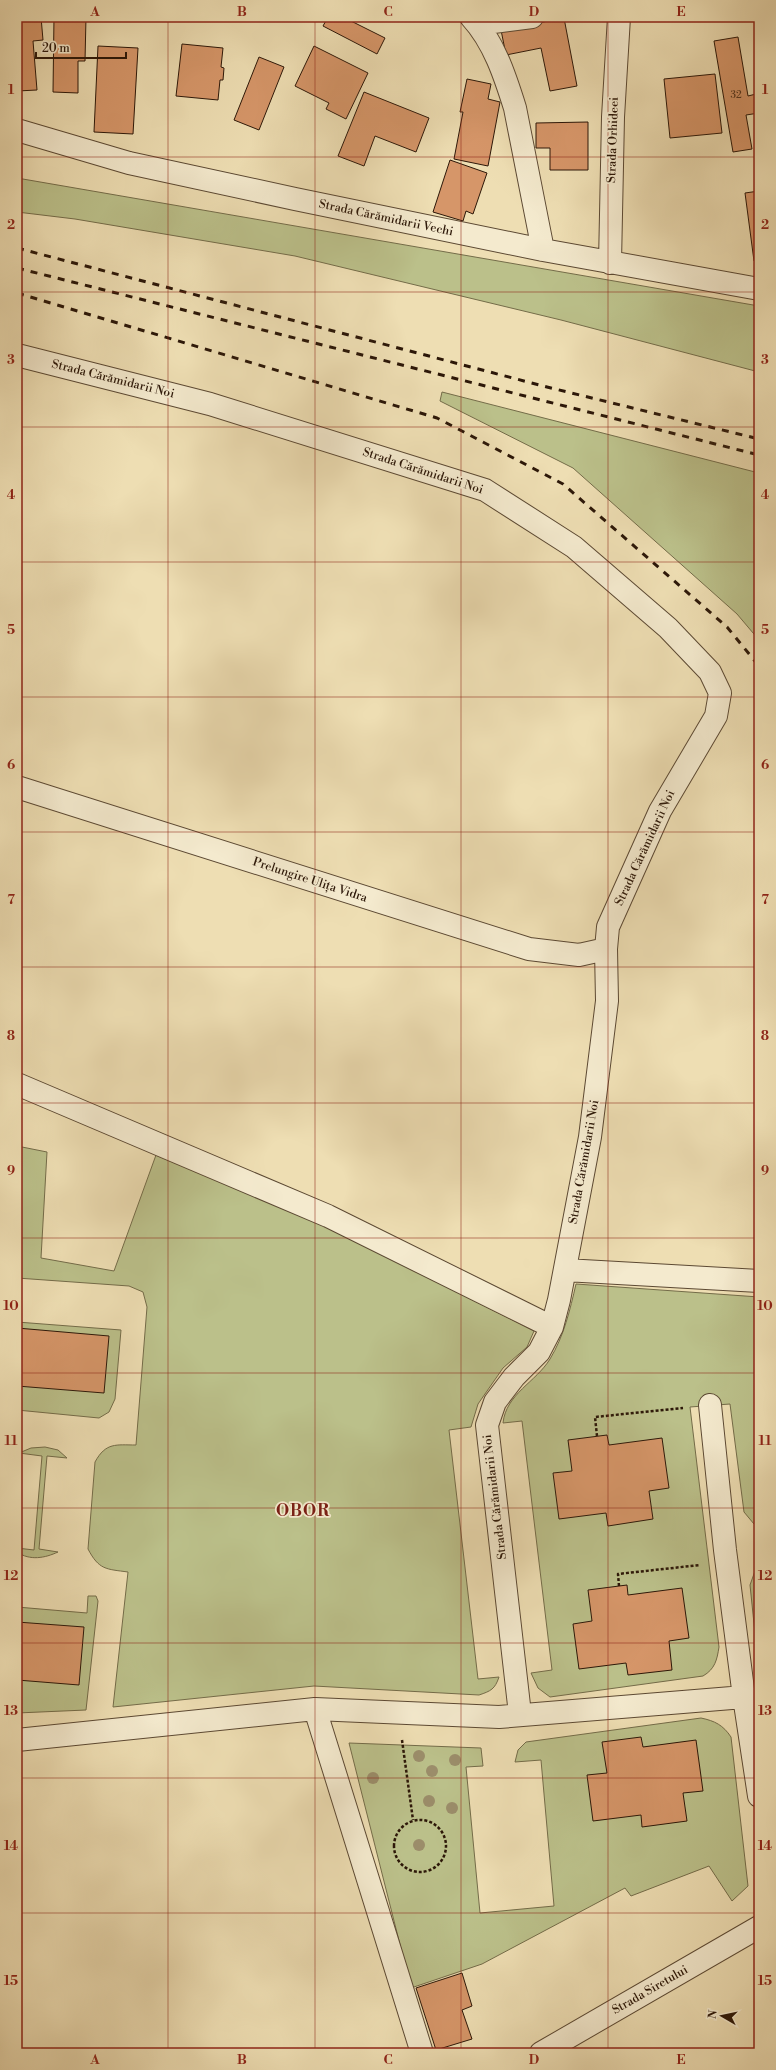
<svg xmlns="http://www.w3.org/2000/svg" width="776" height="2070" viewBox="0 0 776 2070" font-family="'Libre Bodoni',serif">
<rect width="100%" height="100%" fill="#eedeb3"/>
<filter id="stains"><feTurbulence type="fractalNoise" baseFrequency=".005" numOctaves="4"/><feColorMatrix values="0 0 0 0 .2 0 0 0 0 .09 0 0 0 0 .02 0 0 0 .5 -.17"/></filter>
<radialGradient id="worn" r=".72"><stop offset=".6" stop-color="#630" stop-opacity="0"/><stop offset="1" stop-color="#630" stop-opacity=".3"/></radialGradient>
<path fill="#bbc08a" stroke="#746c49" d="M17,178l742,128v66l-198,-52 -266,-64 -220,-37 -58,-7z
M442,392l317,81v167l-22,-26 -164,-146 -133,-67z
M17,1146l30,6 -6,106 73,13 42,-116 171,71 207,105 -7,16 -24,21 -25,36 -7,23 -22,3 29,249 21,-2c-4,12 -8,14 -20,18l-165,-9 -201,21 15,-135c-22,-3 -29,-2 -40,-23l7,-87c11,-20 21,-17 41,-17l11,-138 -4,-15 -14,-6 -112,-8z
M576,1284l183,13v228l-5,-1 -10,-12 -14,-108 -40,3 29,240c-2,13 -4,22 -16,29l-153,21 -12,-9 -7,-15 21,-3 -30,-249 -19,2c3,-29 33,-41 47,-64 14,-23 20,-49 26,-75z
M17,1322l104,8 -6,69 -6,13 -10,6 -82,-8z
M45,1447l13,3 9,8 -20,-2 -8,93 19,3c-13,6 -28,9 -41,0v-4l17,2 8,-94 -23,-3 12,-5z
M759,1568v104l-9,-87 5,-14z
M88,1596h8l2,5 -12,109 -69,3v-106l70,6z
M701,1718c14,3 22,7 30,19l17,149 -16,15 -23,-35 -78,30 -6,-8 -143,76 -71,24 -62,-245 132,5 2,18 -17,1 14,146 74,-7 -13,-146 -26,2 3,-12 8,-8z"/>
<path fill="#d69669" stroke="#2c1708" d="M17,17h24l2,23 -10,1 4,49 -20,1z
M54,17h32l-1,44h-7v32l-25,-1z
M328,17h20l-1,2 38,19 -8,16 -54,-28z
M564,18l13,68 -27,5 -9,-43 -35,7 -5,-25z
M738,37l10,59 8,-2 3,19 -13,2 6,34 -19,3 -19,-111z
M182,44l41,4 -2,19 3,1 -1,12h-3l-2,20 -42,-4z
M98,46l40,2 -5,86 -39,-2z
M314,46l54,27 -22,46 -20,-10 3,-6 -34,-17z
M259,57l25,10 -25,63 -25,-10z
M715,74l7,59 -52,5 -6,-59z
M467,79l24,5 -3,15 12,3 -12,64 -34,-7 9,-47h-3z
M364,92l65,26 -13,34 -41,-16 -11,30 -26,-10z
M588,122v48h-38v-22h-14v-25z
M450,160l37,13 -14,41 -7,-3 -3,10 -30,-9z
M759,191v69l-5,1 -9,-68z
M17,1328l92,8 -5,57 -87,-7z
M607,1435l2,10 53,-7 7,50 -20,3 4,28 -45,7 -2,-13 -47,6 -6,-46 19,-2 -4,-31z
M627,1585l1,10 54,-7 7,50 -20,3 3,29 -44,5 -2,-12 -47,6 -6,-45 19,-3 -4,-31z
M17,1622l67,5 -5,58 -62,-5z
M641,1737l2,10 53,-7 7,51 -20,2 4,28 -45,6 -1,-12 -48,6 -6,-46 20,-2 -5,-31z
M462,1973l10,33 -10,4 10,29 -36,11 -20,-62z"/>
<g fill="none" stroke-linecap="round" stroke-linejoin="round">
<defs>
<path id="minor" d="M471,17c23,25 34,59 44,91l28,142
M478,24l54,-7
M17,130l112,33 166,36 248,51 216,39
M610,263l3,-146 6,-100
M17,355l193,49 275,86 89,57 94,81 42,44 10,21 -4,23 -56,95 -52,116 -2,22 1,52 -17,136 -31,163 -7,27 -13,25 -25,25 -19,25 -8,23 33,289
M17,787l512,162 50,6 27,-6
M17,1084l311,132 224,111
M565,1270l194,11
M744,1697l15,99
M315,1709l107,344
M17,1740l298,-31 184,8 245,-20 -19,-147 -15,-145
M541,2053l218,-126"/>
</defs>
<use href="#minor" stroke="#5c4933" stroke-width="24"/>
<path stroke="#2c1708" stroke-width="2.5" stroke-dasharray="3 2" stroke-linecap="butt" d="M597,1436l-2,-19 88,-9
M619,1586l-1,-12 82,-9
M402,1740l11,80
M394 1846a26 26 0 1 1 52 0a26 26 0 1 1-52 0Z"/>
<use href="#minor" stroke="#f4eace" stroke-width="22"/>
<path stroke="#2c1708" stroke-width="3" stroke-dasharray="7 7" stroke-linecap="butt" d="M17,248l530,139 212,52
M17,268l742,187
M17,293l420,125 126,66 164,143 32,39"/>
</g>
<g fill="#9b8d6a">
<circle cx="419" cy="1756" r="6"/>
<circle cx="455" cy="1760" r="6"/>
<circle cx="432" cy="1771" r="6"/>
<circle cx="373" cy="1778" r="6"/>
<circle cx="429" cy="1801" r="6"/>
<circle cx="452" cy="1808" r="6"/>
<circle cx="419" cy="1845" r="6"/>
</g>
<path fill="none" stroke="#8f2418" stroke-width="1" stroke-opacity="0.55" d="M168,17v2036M315,17v2036M461,17v2036M608,17v2036M17,157h742M17,292h742M17,427h742M17,562h742M17,697h742M17,832h742M17,967h742M17,1103h742M17,1238h742M17,1373h742M17,1508h742M17,1643h742M17,1778h742M17,1913h742"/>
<g text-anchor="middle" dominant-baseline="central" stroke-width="3.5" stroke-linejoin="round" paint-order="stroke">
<g font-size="10" fill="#563720">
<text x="736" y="95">32</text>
</g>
<g font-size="12" fill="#2c1708" stroke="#f4eace">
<text transform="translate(613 140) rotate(-88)">Strada Orhideei</text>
<text transform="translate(386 218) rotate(12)">Strada Cărămidarii Vechi</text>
<text transform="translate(113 379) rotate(14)">Strada Cărămidarii Noi</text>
<text transform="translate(423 471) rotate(18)">Strada Cărămidarii Noi</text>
<text transform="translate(645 848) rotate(-65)">Strada Cărămidarii Noi</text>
<text transform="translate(310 880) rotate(18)">Prelungire Ulița Vidra</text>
<text transform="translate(584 1162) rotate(-80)">Strada Cărămidarii Noi</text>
<text transform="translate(495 1497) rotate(-97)">Strada Cărămidarii Noi</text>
<text transform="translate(650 1990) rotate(-30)">Strada Siretului</text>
</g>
<g font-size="16" font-weight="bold" letter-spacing="1" fill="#7a1f14" stroke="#f4eace">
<text x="303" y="1511">OBOR</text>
</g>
</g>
<rect width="776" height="2070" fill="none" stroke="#eedeb3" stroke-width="44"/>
<g transform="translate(722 2016) rotate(279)" stroke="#f4eace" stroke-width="3" paint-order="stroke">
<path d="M0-3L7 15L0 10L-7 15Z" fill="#2c1708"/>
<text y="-6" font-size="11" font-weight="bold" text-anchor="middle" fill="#2c1708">N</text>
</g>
<path d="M36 52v6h90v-6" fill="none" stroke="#2c1708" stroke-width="2"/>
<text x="42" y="52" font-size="12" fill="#2c1708" stroke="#f4eace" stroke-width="3" paint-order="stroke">20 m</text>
<rect x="22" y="22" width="732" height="2026" fill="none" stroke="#8f2418" stroke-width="1.5"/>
<g font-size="13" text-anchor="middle" font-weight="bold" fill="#8f2418">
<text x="95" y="16">A</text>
<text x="242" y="16">B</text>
<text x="388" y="16">C</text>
<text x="534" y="16">D</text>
<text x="681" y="16">E</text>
<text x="11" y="94">1</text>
<text x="765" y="94">1</text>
<text x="11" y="229">2</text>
<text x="765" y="229">2</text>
<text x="11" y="364">3</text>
<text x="765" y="364">3</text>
<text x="11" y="499">4</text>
<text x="765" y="499">4</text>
<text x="11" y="634">5</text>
<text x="765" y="634">5</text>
<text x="11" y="769">6</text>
<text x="765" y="769">6</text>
<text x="11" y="904">7</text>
<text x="765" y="904">7</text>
<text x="11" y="1040">8</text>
<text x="765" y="1040">8</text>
<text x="11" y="1175">9</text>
<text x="765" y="1175">9</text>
<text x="11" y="1310">10</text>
<text x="765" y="1310">10</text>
<text x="11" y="1445">11</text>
<text x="765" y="1445">11</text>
<text x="11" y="1580">12</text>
<text x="765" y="1580">12</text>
<text x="11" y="1715">13</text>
<text x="765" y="1715">13</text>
<text x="11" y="1850">14</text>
<text x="765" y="1850">14</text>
<text x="11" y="1985">15</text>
<text x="765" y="1985">15</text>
<text x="95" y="2064">A</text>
<text x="242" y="2064">B</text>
<text x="388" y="2064">C</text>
<text x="534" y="2064">D</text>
<text x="681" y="2064">E</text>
</g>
<rect width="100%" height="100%" filter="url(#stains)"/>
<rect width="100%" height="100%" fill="url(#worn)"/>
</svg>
